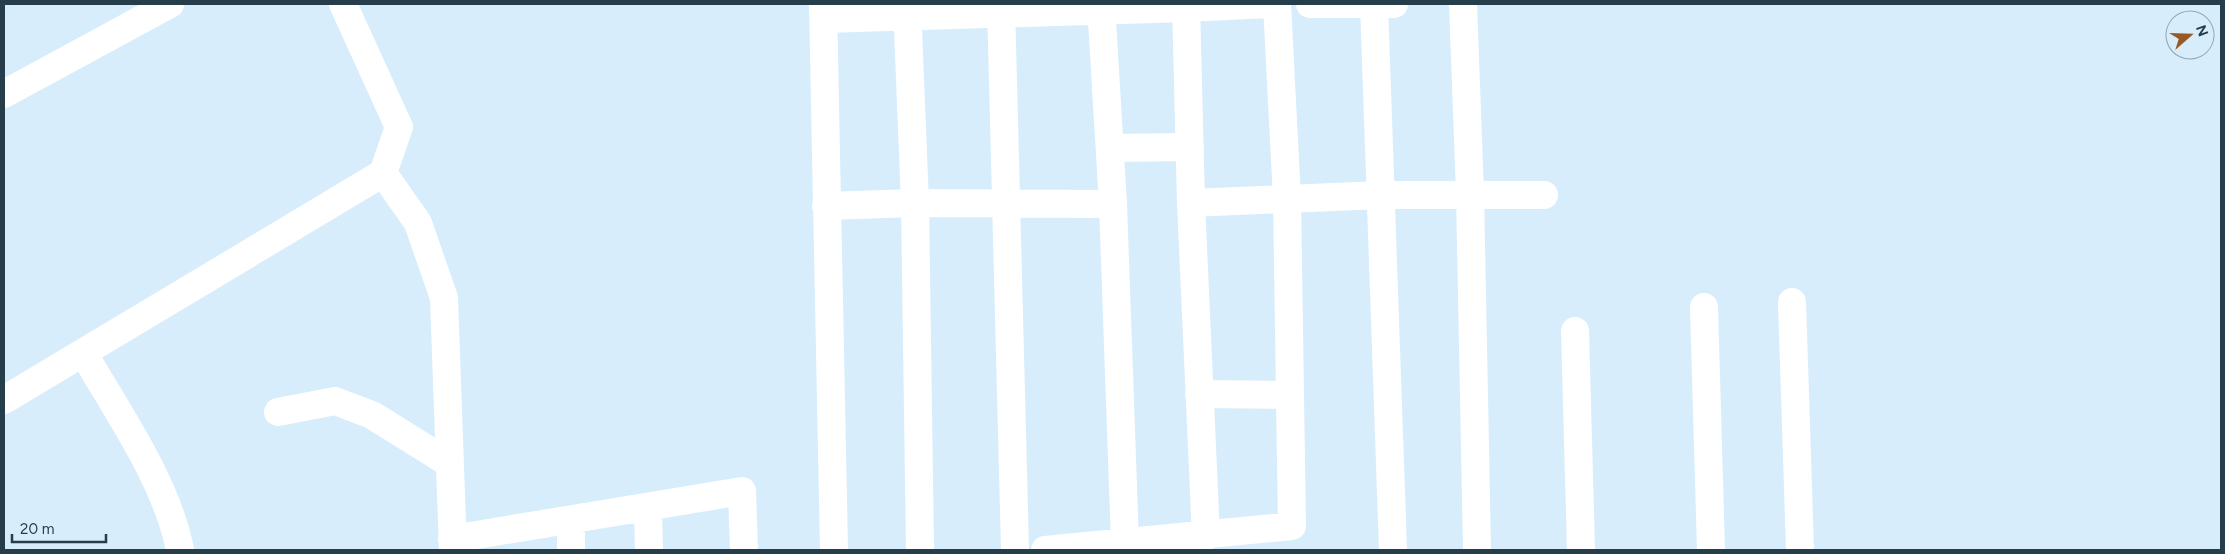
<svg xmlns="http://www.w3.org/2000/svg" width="2225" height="554" viewBox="0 0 2225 554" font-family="Figtree,sans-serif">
<rect width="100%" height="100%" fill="#d7edfc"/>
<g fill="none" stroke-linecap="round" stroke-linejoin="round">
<path stroke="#fff" stroke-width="28" d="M343,4l56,123 -16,46 35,50 26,75 9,252
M823,4l11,546
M907,4l8,199 5,347
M1001,4l14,546
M1101,4l12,200 12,339
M1186,4l5,199 15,333
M1310,4h84
M1374,4l19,546
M1463,4l7,189 7,357
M824,19l362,-11 83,-4
M4,94l166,-90
M1110,148l80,-1
M1191,203l189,-8h164
M826,206l89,-3 198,1
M1792,302l8,248
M1704,307l7,243
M1575,331l6,219
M84,354c34,59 83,128 96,196
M1199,394l91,1
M4,400l379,-227
M278,412l57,-11 37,14 77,48
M648,508l1,42
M571,520v30
M452,539l290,-48 2,59
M1045,550l247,-24 -5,-327 -10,-195"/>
</g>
<rect width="2225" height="554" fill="none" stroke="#263e4c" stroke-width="10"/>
<g transform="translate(2190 35) rotate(70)"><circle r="24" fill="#d7edfc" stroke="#90a7b6"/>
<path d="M0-4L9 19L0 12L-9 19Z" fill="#9a5924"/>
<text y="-8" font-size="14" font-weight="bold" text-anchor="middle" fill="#263e4c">N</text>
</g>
<path d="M12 534v8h94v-8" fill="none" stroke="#263e4c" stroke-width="2.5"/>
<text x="20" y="534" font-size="15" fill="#263e4c" stroke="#d7edfc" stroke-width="4" paint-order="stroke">20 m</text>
</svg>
